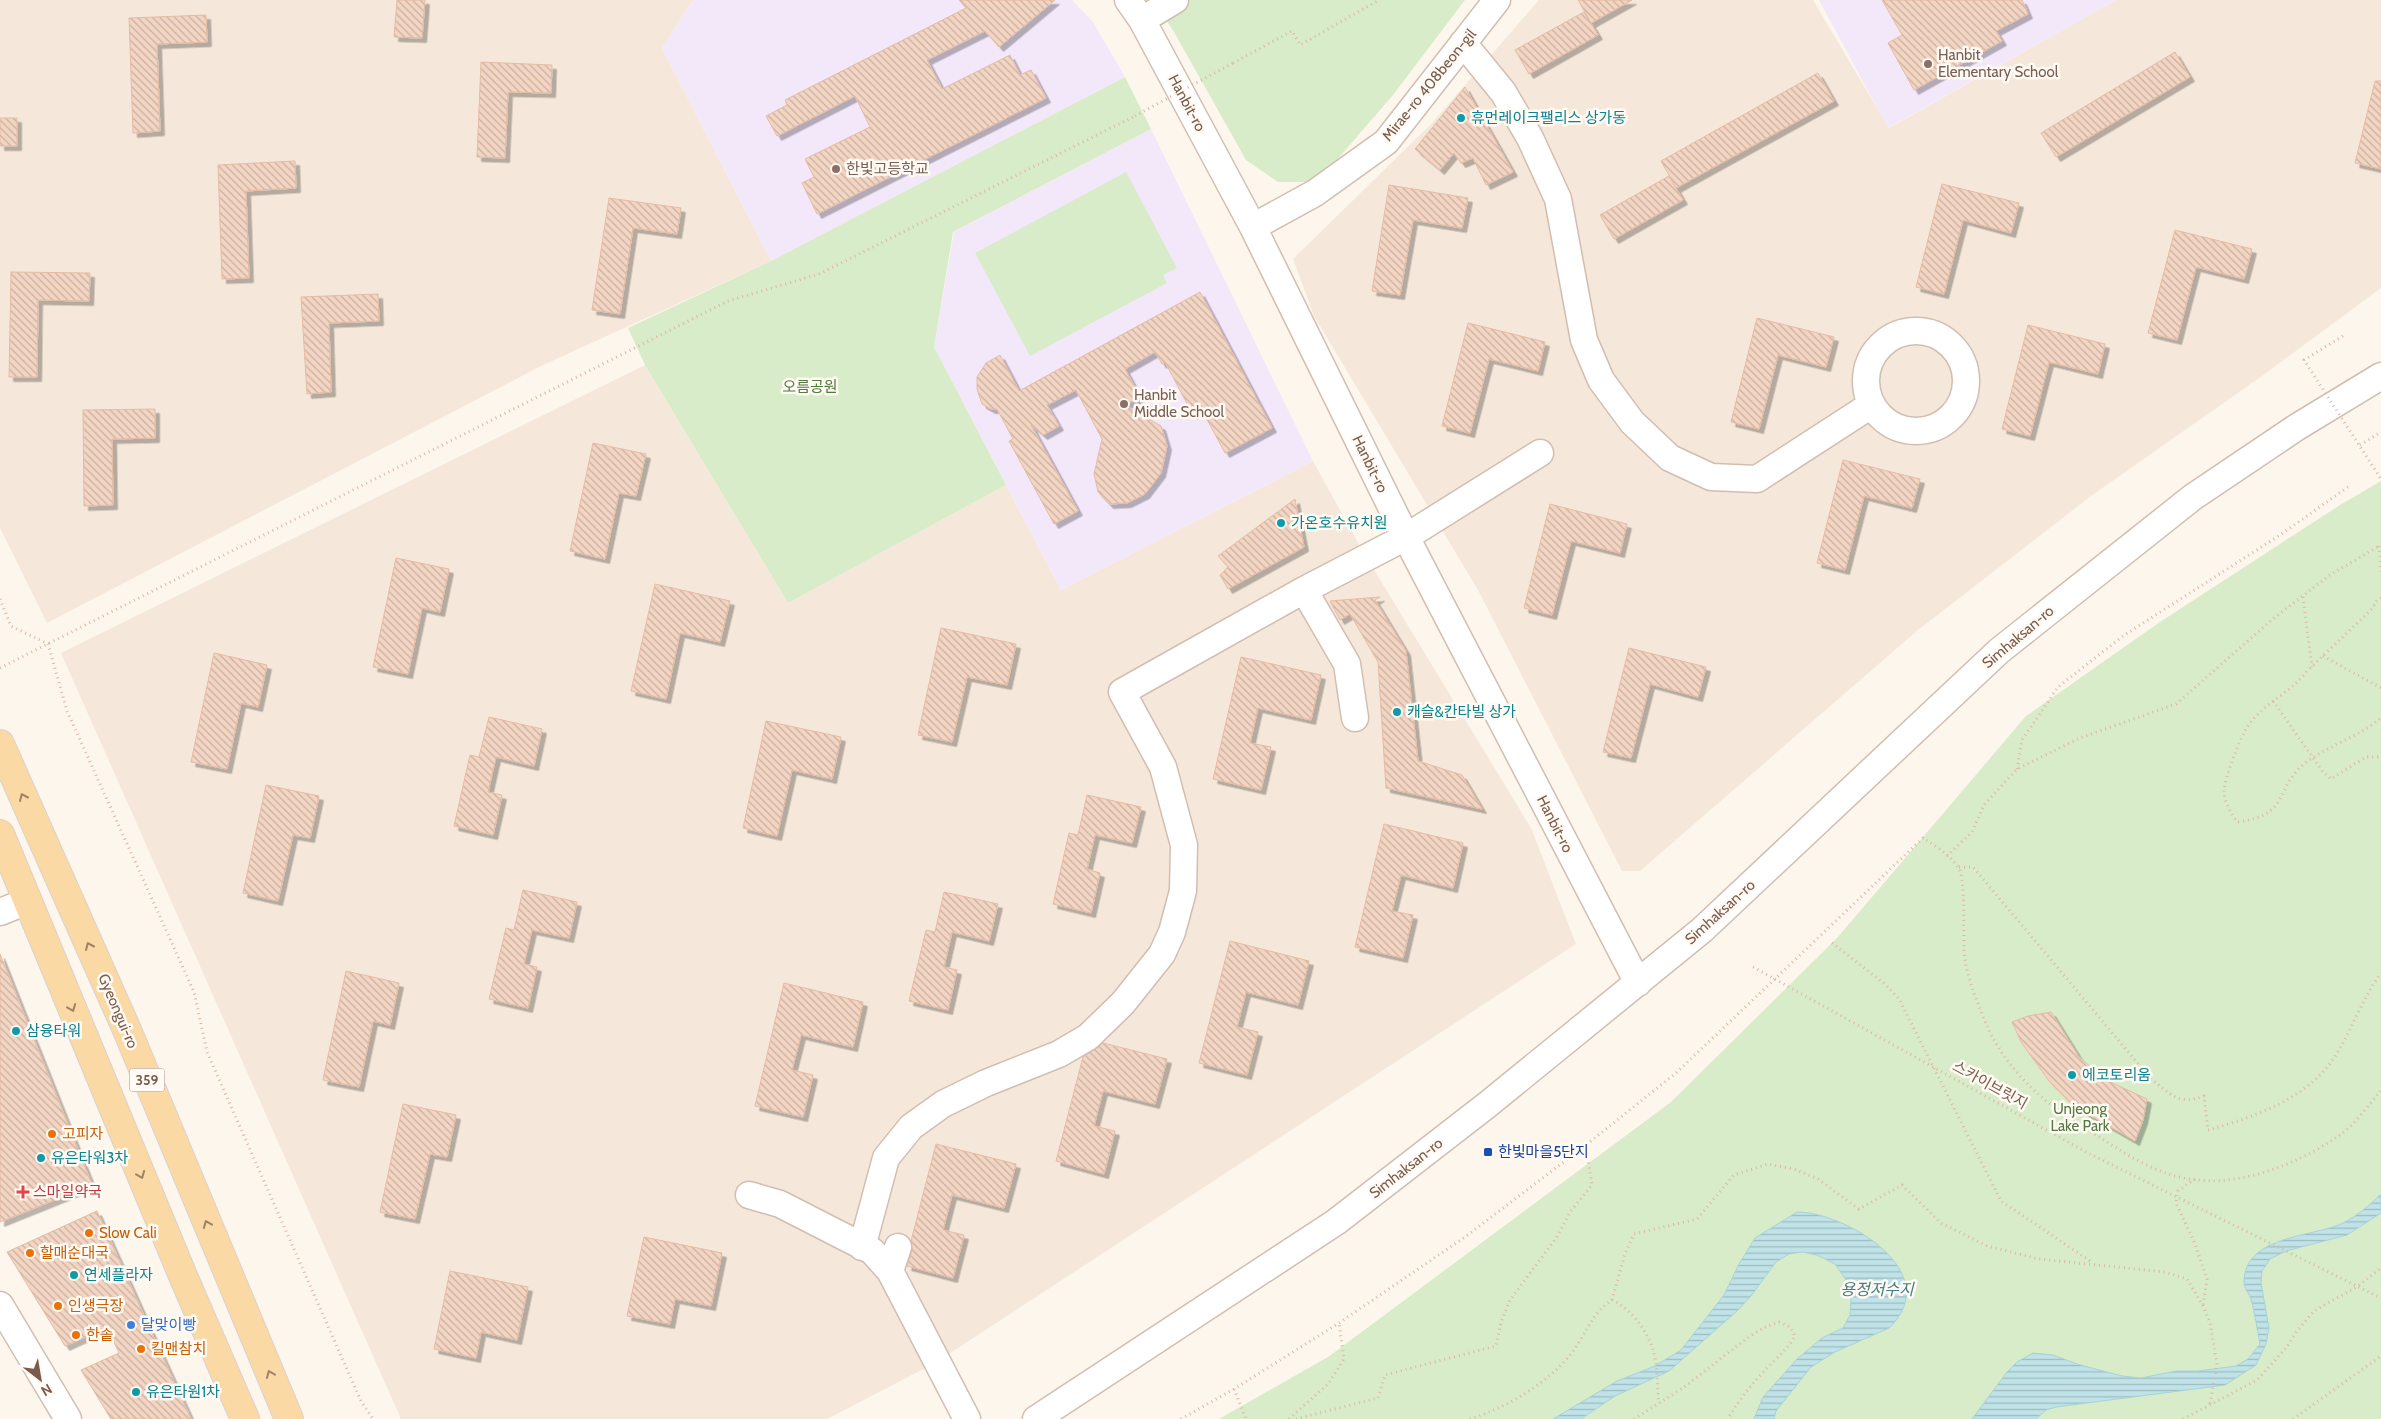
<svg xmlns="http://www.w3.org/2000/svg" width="2381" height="1419" viewBox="0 0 2381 1419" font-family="Cabin,'Noto Sans KR',sans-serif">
<defs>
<pattern id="water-rules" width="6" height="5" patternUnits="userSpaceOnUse" patternTransform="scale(1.25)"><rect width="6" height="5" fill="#bfe3e8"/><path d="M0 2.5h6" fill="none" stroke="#a0bbbe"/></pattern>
<pattern id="building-back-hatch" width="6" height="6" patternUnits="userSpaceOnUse" patternTransform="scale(1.25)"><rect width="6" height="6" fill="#f3d5c3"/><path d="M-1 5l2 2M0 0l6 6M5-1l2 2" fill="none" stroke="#cab0a1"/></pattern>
<filter id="shadow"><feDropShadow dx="4.5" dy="4.5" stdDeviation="0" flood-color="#0004"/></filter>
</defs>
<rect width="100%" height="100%" fill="#fdf6ec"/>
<path fill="#f5e8da" d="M0,0h693l-31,48 109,213 -230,105 -494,257 -47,-95z
M1539,0h274l76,128 227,-128h265v288l-119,88 -171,120 -173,134 -278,241h-18l-144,-281 -164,-274 -21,-57 138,-135z
M645,365l143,238 218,-118 55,105 252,-129 49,89 169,278 45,116 -641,419 -108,56h-426l-340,-766z"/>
<path fill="#f3e8fa" d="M693,0h379l21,22 32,55 -354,184 -109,-213z
M1819,0h297l-228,128z
M1151,129l162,332 -252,129 -127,-243 20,-115z"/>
<path fill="#d8ecc9" d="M1153,0h312l-72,95 -63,73 -25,14h-27l-32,-22 -72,-128z
M1125,77l26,52 -198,103 -19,115 72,138 -218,118 -143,-238 -17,-37 143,-67z
M1126,172l51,96 -14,7 4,8 -137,73 -55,-103z
M2381,481v938h-1162l109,-62 343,-255 167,-165 188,-221 134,-94 180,-117z"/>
<path fill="url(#water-rules)" stroke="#a5d3da" d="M2381,1194v19l-34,22 -61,16 -16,8 -8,12 -1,12 8,45 -3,16 -10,21 -31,20 -169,22 -10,3 -10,9h-64l35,-47 10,-10 16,-9 20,2 24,9 45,12 19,2 35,-7h22l38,-5 12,-7 12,-15c-3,-15 -5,-30 -9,-45 -2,-6 -7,-10 -7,-17 0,-46 67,-45 97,-58 15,-7 29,-19 40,-30z
M1797,1212c49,0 150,61 92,116l-54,24 -24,15 -35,44 -2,8h-20l9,-22 34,-38 25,-21 21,-10 7,-13 1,-17 -5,-18 -11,-16 -18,-9 -15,-3 -13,2 -13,8 -25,34 -14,15 -68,60 -54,25 -34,23h-28l64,-38 38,-15 26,-16 43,-55 15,-31 16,-26z"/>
<path fill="url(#building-back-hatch)" stroke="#e6bba3" filter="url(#shadow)" d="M397,0h28l-3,38 -28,-1z
M959,0h96l-56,47 -14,-16 -58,29 15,29 68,-34 10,20 11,-5 15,28 -229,116 -15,-31 12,-6 -9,-18 65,-32 -15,-31 -78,40 -11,-20 21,-11 -2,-5 181,-92z
M1578,0h54l-41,23z
M1882,0h140l6,14 -32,17 6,10 -88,49 -26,-47 14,-8z
M1584,12l14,23 -69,39 -14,-24z
M206,15l1,27 -50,2 3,87 -27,2 -4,-115z
M2175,52l15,25 -134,80 -15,-24z
M481,62l71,3 -1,28 -43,-1 -3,66 -28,-1z
M1818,73l16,28 -158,87 -15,-27z
M2375,81h6v88l-26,-6z
M1465,87l48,85 -27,13 -13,-27 -12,5 -7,-10 -14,17 -25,-21z
M0,118h17v28h-17z
M295,161l1,27 -50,3 3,87 -27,1 -4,-114z
M1669,176l14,24 -69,39 -14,-24z
M1942,184l77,19 -8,30 -48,-13 -19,74 -28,-7z
M1389,185l79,13 -6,30 -49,-8 -13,75 -28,-4z
M609,198l72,10 -4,26 -44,-6 -13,86 -28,-4z
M2175,230l77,19 -8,30 -48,-12 -19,73 -29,-7z
M11,272l79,1 -1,28 -51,-1 -1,77h-28z
M1200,292l72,136 -47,25 -23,-43 -9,5 -28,-53 -3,2 -7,-12 -30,17 15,28 -15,8 36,21 6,20 -6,27 -16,21 -18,9 -18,1 -11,-12 -4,-18 8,-35 -26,-49 -29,15 12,21 -16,9 -12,-10 47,86 -24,13 -45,-83 4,-2 -16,-30h-6l-9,-5 -5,-15v-12l9,-14 14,-8 19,36z
M378,294l1,27 -50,2 2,69 -24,2 -6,-97z
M1757,318l77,19 -8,30 -48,-12 -19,74 -28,-7z
M1468,323l77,19 -7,29 -49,-12 -19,74 -28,-7z
M2028,325l77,19 -7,30 -49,-12 -19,74 -28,-7z
M155,409v29l-43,1 1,66 -29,1 -1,-96z
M593,443l53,11 -10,42 -17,-3 -14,66 -35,-8z
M1843,460l77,19 -8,29 -48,-12 -19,74 -28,-7z
M1295,499l9,48 -76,42 -8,-14 8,-8 -10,-11z
M1550,504l77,20 -7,29 -49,-12 -19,74 -28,-7z
M396,558l53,11 -9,43 -18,-4 -14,66 -35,-7z
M655,584l75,17 -10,41 -40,-9 -14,66 -35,-8z
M1380,597l-5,3 31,51 12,110 44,14 20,34 -96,-21 -8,-126 -28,-48 -10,6 -10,-19z
M941,628l75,16 -9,41 -40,-8 -15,65 -34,-7z
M1629,648l77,19 -8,30 -48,-13 -19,74 -28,-6z
M214,653l53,12 -9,42 -17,-4 -14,66 -36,-7z
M1241,657l80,18 -10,45 -53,-12 -8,35 21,4 -10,43 -48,-11z
M489,717l53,12 -8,37 -38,-9 -8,35 14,3 -9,40 -39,-9 16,-71 9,2z
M766,721l75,16 -9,42 -40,-9 -15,66 -34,-8z
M266,785l53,11 -9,42 -17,-3 -15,66 -35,-8z
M1087,795l54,12 -9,36 -37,-8 -8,34 13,4 -9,40 -38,-9 16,-71 9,2z
M1384,824l79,19 -10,45 -52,-13 -9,36 21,4 -10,43 -48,-11z
M523,890l54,12 -8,36 -37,-8 -8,34 13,3 -9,41 -39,-9 17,-71 8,2z
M944,892l54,12 -9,37 -37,-9 -8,35 13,3 -9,40 -39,-9 17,-71 9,2z
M1230,941l79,20 -11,44 -52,-13 -9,35 21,5 -11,43 -48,-12z
M0,954l92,231 -92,37z
M346,971l53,12 -9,42 -17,-4 -14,66 -36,-7z
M784,983l79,19 -10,45 -52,-12 -9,35 21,5 -10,42 -48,-11z
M2051,1012l28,45 27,23 41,19 -4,21 -8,21 -61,-35 -25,-25 -28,-39 -9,-20 16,-6z
M1103,1043l64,16 -12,45 -52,-13 -9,35 21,5 -11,43 -48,-13 27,-104z
M403,1104l53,11 -9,42 -17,-3 -15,65 -35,-7z
M936,1144l80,20 -12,44 -52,-13 -9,35 21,5 -11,43 -46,-12 5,-15 -1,-10z
M97,1211l53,118 41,90h-80l-30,-49 38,-17 -12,-26 -42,19 -58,-94z
M644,1237l78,16 -11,53 -36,-7 -5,25 -43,-8z
M450,1271l78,16 -11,53 -36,-8 -5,26 -42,-9z"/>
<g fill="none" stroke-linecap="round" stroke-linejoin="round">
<defs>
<path id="minor" d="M1128,0l14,20 111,207 153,310 232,446
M1142,20l33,-20
M1463,43l40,49 27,46 28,61 26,141 17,40 31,42 38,36 41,19 46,2 114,-74
M1253,227l62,-34 71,-51 111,-142
M1866 381a50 50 0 1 1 100 0a50 50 0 1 1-100 0Z
M1355,718l-8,-54 -43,-74 102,-53 134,-84
M0,912l28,-11
M749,1195l31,9 92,47 18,20 77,148
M862,1247l24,-89 25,-31 32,-23 43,-21 73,-29 29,-17 35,-34 39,-49 10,-22 11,-41 1,-46 -21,-78 -41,-75 182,-102
M890,1271l8,-24
M0,1305l68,114
M1036,1419l300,-197 151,-117 215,-175 297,-279 194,-154 104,-70 84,-51"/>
<path id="major" d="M0,744l127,286 162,389
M0,834l183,442 62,143"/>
</defs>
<use href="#minor" stroke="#d1beb0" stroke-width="29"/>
<use href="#major" stroke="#dad1cd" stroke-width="30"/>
<path stroke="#d9b8a5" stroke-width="3" stroke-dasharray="1 4" stroke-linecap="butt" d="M1233,63l59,-32 8,14 79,-45
M2360,445l21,-13
M2379,546l2,27
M2303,597l9,70
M2381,598l-4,2 -5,9 -66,63c-15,21 -43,31 -58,54 -7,9 -24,54 -24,65 0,10 7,24 14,31 53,-7 35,-32 66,-58 23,-18 54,-27 77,-46
M0,599l11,27 37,18 19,67 127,281 13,60 154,349 12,18
M2323,656l58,32
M0,668l728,-367 91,-27 316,-158
M2273,701l50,71 8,7 35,-22h15
M2017,769l5,-29 36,-53 65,-51 157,-101 68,-48
M1947,856l25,-24 12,-27 33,-36 63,-31 96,-34 98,-86 56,-43 51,-30
M1959,867h14l178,212c20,15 27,27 53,17l4,34c42,-12 91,-28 120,-64 21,-26 33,-67 53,-93
M1832,943l53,41 14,15 102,202 92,62
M2195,1179l-17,12 -2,12 19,41 12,35 -4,26
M1612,1300l13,-46 9,-20 63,-15 37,-44 34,-11 26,5 24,10 41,30 43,-24 39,38 46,23 52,13 126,13 22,7 16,27 7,17 7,41 -7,40
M1234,1389l12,30
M1181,1419l53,-30 105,-66 126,-86 121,-92 90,-72 247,-235c12,8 27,17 35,29 9,12 4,74 7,93 4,23 14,48 23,68 22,47 62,80 105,105 23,15 47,31 73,40 56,21 124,-4 171,-36 17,-11 31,-31 44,-47
M1289,1419l39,-35 16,-25 -5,-36
M1296,1419l82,-21 7,-23 111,-29 5,-24 9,-22 47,-63 13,-25 22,-27 -6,-40
M1470,1419c39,-12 88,-41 109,-77 12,-18 14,-29 33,-42 23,11 41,38 44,64 2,13 1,26 3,39
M1634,1419l49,-31 63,-49 17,-11 16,-6 11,5 5,9c-6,11 -14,18 -23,27 -17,17 -32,35 -44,56
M2183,1419l74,-39 29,-32 11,-17 17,-20 44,-25 23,-18
M2293,1419l88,-63"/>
<use href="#minor" stroke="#fff" stroke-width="26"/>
<use href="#major" stroke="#fbd9a5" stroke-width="28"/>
<path stroke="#d9b8a5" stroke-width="3" stroke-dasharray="1 4" stroke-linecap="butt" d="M1135,116l98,-53
M2343,336l-39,24 77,119
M1753,967l335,186 293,145"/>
</g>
<defs><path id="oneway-chevron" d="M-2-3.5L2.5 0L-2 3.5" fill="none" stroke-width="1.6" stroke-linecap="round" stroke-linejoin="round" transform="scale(1.25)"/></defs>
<g stroke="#a18267">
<use href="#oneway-chevron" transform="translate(23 797) rotate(-114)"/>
<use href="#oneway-chevron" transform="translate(89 946) rotate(-114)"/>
<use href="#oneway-chevron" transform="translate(72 1008) rotate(68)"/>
<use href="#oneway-chevron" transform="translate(141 1175) rotate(68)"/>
<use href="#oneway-chevron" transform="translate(207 1224) rotate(-112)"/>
<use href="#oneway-chevron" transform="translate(270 1374) rotate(-113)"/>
</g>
<g fill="#8d6e63" stroke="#fffaf3" stroke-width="2">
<circle cx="1928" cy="64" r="5"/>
<circle cx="836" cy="169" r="5"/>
<circle cx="1124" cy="404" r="5"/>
</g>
<g fill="#0f9aa8" stroke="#fffaf3" stroke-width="2">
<circle cx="1461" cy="118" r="5"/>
<circle cx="1281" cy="523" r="5"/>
<circle cx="1397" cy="712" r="5"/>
<circle cx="16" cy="1031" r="5"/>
<circle cx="2072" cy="1075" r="5"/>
<circle cx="41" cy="1158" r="5"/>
<circle cx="74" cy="1275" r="5"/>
<circle cx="136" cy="1392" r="5"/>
</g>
<g fill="#e8710a" stroke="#fffaf3" stroke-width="2">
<circle cx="52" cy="1134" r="5"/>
<circle cx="89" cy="1233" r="5"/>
<circle cx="30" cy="1253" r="5"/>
<circle cx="58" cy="1306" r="5"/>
<circle cx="76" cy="1335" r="5"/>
<circle cx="141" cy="1349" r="5"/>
</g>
<rect fill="#1a4fb4" stroke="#fffaf3" stroke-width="2" x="1483" y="1147" width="10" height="10" rx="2.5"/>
<path fill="#e0444e" stroke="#fffaf3" stroke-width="2" d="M20.5 1184.5h5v5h5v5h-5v5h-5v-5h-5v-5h5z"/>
<circle fill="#3f7fe0" stroke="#fffaf3" stroke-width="2" cx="131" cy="1325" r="5"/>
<g text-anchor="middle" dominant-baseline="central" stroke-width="5" stroke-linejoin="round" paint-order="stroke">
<rect fill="#fffaf3" stroke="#a28b7f" stroke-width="1" x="129.5" y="1068.5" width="35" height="23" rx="4"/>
<g font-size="14" font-weight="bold" fill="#7a5c4d">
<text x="147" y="1080">359</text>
</g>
<g font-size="15" fill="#785e54" stroke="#fffaf3" text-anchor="start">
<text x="1938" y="55">Hanbit<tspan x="1938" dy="17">Elementary School</tspan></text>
<text x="846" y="169">한빛고등학교</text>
<text x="1134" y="395">Hanbit<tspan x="1134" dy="17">Middle School</tspan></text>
</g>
<g font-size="15" fill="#7a5c4d" stroke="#fffaf3">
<text transform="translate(1429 85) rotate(-51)">Mirae-ro 408beon-gil</text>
<text transform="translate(1187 103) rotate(62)">Hanbit-ro</text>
<text transform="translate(1370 464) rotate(64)">Hanbit-ro</text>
<text transform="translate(2018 637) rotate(-40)">Simhaksan-ro</text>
<text transform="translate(1555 824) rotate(63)">Hanbit-ro</text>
<text transform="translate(1720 912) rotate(-42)">Simhaksan-ro</text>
<text transform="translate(118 1011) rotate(67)">Gyeongui-ro</text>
<text transform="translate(1990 1085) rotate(29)">스카이브릿지</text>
<text transform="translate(1406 1168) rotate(-38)">Simhaksan-ro</text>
</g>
<g font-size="15" fill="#0d838f" stroke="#fffaf3" text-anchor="start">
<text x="1471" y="118">휴먼레이크팰리스 상가동</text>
<text x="1291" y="523">가온호수유치원</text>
<text x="1407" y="712">캐슬&amp;칸타빌 상가</text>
<text x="26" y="1031">삼융타워</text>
<text x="2082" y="1075">에코토리움</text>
<text x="51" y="1158">유은타워3차</text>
<text x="84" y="1275">연세플라자</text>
<text x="146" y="1392">유은타원1차</text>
</g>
<g font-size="15" fill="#537a41" stroke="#fffaf3">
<text x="810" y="387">오름공원</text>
<text x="2080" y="1109">Unjeong<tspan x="2080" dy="17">Lake Park</tspan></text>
</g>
<g font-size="15" fill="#c56008" stroke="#fffaf3" text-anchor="start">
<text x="62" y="1134">고피자</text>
<text x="99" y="1233">Slow Cali</text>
<text x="40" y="1253">할매순대국</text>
<text x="68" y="1306">인생극장</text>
<text x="86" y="1335">한솥</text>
<text x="151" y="1349">킬맨참치</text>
</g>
<g font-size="15" fill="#164399" stroke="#fffaf3" text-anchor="start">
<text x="1498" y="1152">한빛마을5단지</text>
</g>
<g font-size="15" fill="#be3a42" stroke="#fffaf3" text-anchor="start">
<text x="33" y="1192">스마일약국</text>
</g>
<g font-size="15" fill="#366cbe" stroke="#fffaf3" text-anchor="start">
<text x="141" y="1325">달맞이빵</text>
</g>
<g font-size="16" font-style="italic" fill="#437c86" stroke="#fffaf3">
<text x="1877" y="1289">용정저수지</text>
</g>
</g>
<g transform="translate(40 1379) rotate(149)" stroke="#fffaf3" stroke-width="4" paint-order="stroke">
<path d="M0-4L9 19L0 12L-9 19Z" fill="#7a5c4d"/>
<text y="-8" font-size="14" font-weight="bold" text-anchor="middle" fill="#7a5c4d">N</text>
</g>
</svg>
